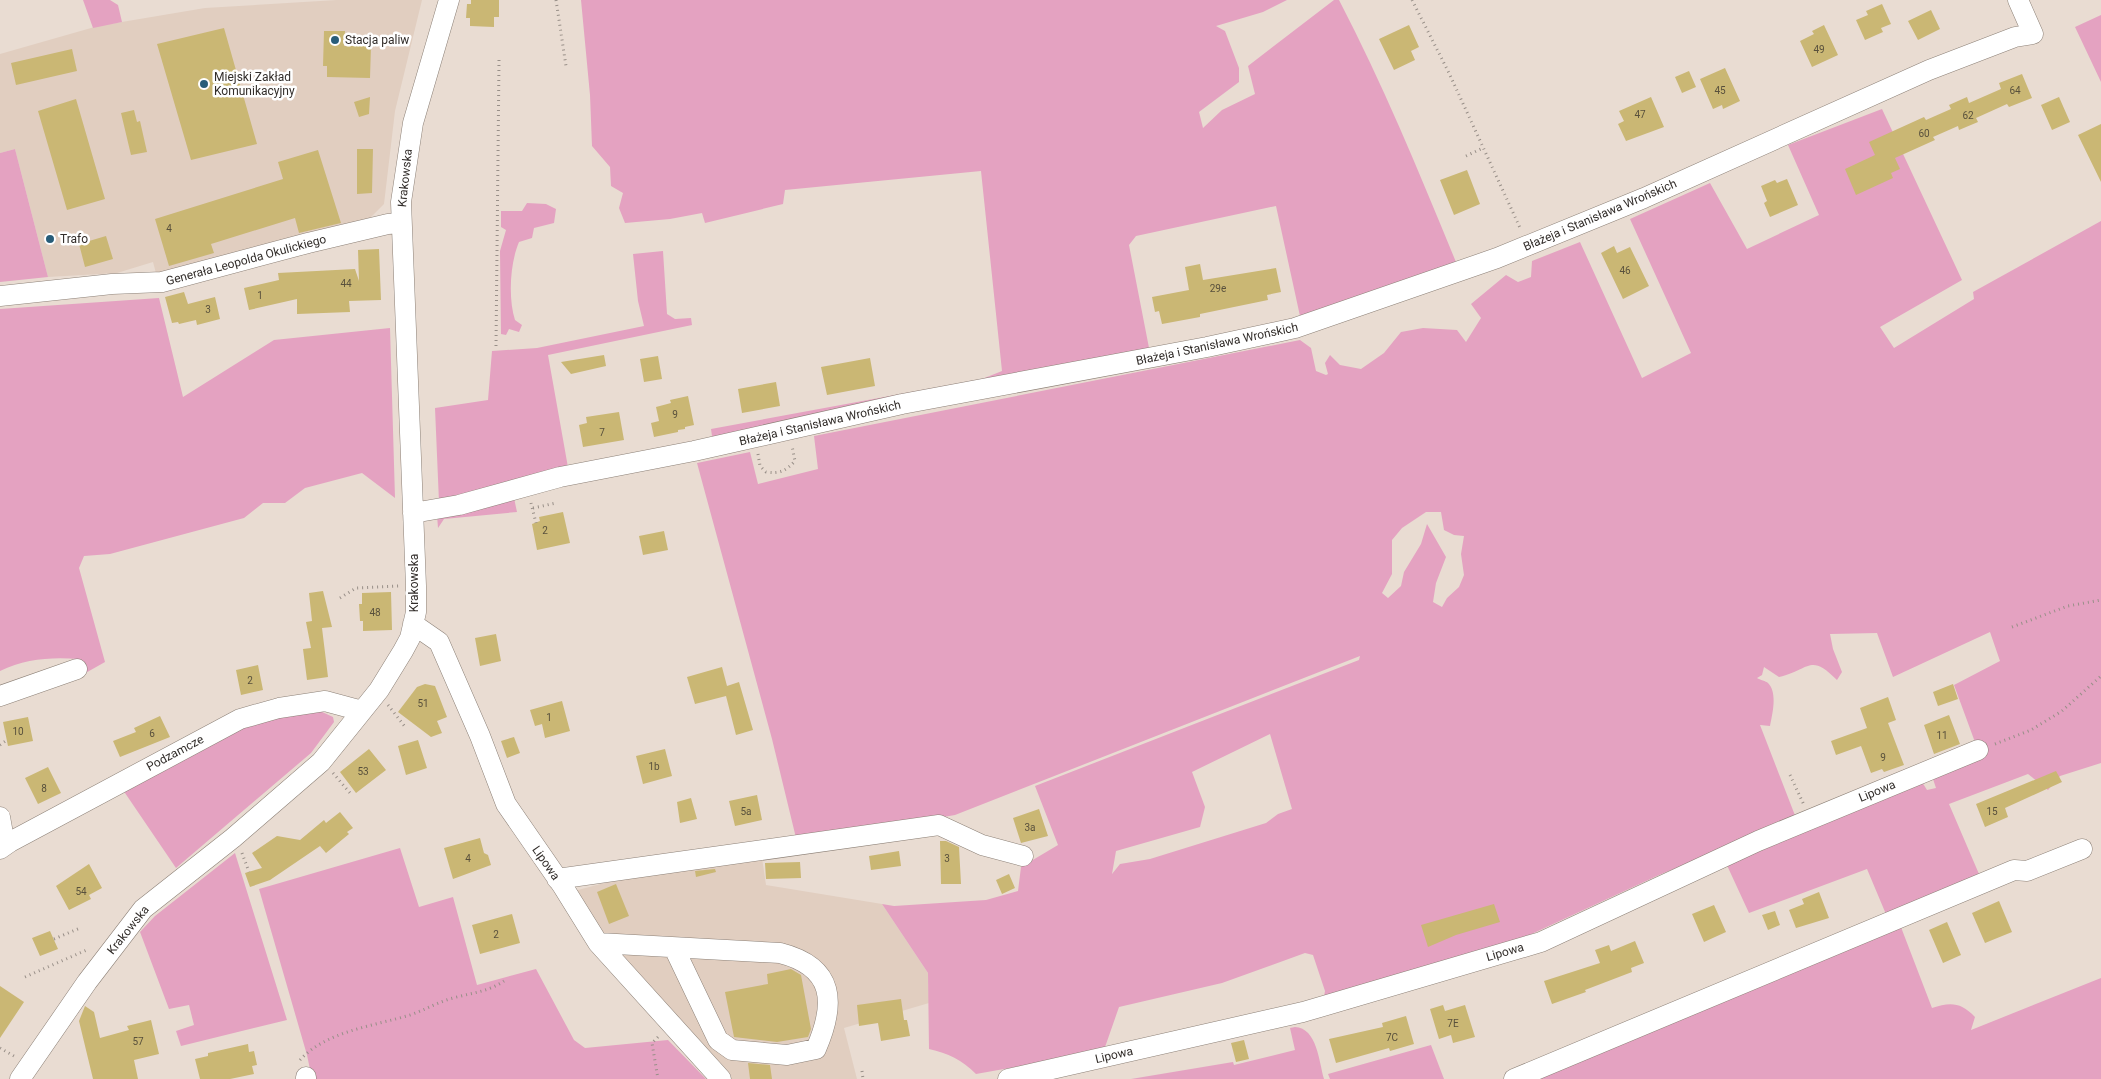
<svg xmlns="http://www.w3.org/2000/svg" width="2101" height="1079" viewBox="0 0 2101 1079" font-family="Roboto,sans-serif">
<rect width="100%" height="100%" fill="#e9dcd2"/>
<path fill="#e1cec0" d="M337,0h85l-27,111 -11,93 -15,15 -212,58 -4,-15 -36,11 -69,4 -33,-128 -15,4v-99l98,-28 107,-18z
M762,858l4,27 116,19 46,69 1,30 -85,25 13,51h-134l-112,-126 -37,-62 99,-26z"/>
<path fill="#e4a2c1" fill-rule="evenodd" d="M83,0h27l8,5 4,17 -29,6z
M581,0h706l-24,12 -47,14 9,5 14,37v14l-40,30 4,16 19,-18 33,-16 -7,-28 86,-66h5c45,86 82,177 119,267l-158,49 -24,-110 -140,30 -7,9 21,108 -437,90 -2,-14 271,-50 20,-8 -21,-200 -196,19 -2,14 -78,19 -3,-10 -32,6 -45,4 -6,-15 4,-15 -12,-7 -1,-19 -18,-21 -2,-51z
M2101,15v67l-26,-55z
M1882,109l80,171 -82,47 14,21 80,-49 -1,-7 128,-71v542l-41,13 -12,14 -20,-16 -79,30 33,77 -94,38 -21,-50 -118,44 -24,-52 197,-79 5,8 9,-2 -4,-12 47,-23 -25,-68 46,-24 -10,-29 -97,45 -16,-44 -47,1 3,15 9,23 -5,8c-27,-27 -26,-11 -58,-3l-15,-10 -2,8 -5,3c3,2 9,3 11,5 10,10 4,32 2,43l-10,-1 36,93 -137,57 -149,69 -187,58 2,-11 -12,-36 -8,-2 -83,30 -103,24 -15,43 2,1 -130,23c-14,-14 -28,-21 -47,-25l-1,-76 -46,-69 12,2 92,-6 32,-9 3,-24 37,-22 -23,-59 324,-126 1,-4 -405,159 -158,27 -25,-103 -75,-276 53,-11 8,32 60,-15 -4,-33 486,-96 11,8 5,23 10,4 2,-1 -3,-11 5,-8 10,10 21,4 23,-16 17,-21 22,-4 34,2 9,12 15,-24 -10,-14 35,-29 12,7 13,-5 1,-16 48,-19 62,136 49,-25 -61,-134 80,-36 37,66 72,-34 -31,-70zM1426,512h15l3,18 10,5 10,1 -3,18 3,21 -5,12 -12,11 -5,9 -9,-5 3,-19 10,-26 -19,-33 -6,20 -17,28 -3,14 -13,12 -6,-5 10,-19v-34l10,-12zM1270,734l22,75 -14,5 -12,9 -116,36 -30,5 -8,10 4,-23 84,-24 5,-20 -13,-35z
M15,149l33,128 -48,5v-129z
M527,203l19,1 10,5 -2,14 -20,5 -2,10 -13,4c-9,21 -11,56 -4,78l7,5 -3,7 -10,-3 -3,6 -5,-1 -1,-83 6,-21 -5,-3v-16h21z
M663,251l4,63 8,5 16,-1 1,7 -144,30 21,118 -130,29 -4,-94 53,-8 4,-49 45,-3 107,-22 -6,-25 -5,-47z
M159,298l24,99 91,-57 116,-12 5,170 -33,-25 -57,15 -20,15h-22l-19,15 -134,36 -26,2 -5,12 26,94 -23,13 -4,-16c-28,-2 -53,0 -78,12v-362z
M514,498l3,14 -73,7 -6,9 -1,-13z
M320,711l13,6 1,5 -23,31 -135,115 -53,-78 133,-69z
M400,848l19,59 34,-10 24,88 59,-16 38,71 11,8 83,-8 38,39h-394l-5,-24 -48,-166z
M235,853l52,167 -106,26 -5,-15 18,-6 -5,-20 -20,4 -29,-77 15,-16z
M1899,922l33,86c18,-6 29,-6 43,9l-4,13 130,-52v101h-574z
M1295,1027c22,1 24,34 29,52h-193l102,-17 1,3 61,-15 -5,-22z
M1431,1045l13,34h-114l-2,-5z"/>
<path fill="#cab774" d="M471,0h28v17h-5v10l-24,-1v-8h-4l1,-14h4z
M1882,4l9,20 -10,4 2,4 -18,8 -9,-20 12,-5 -2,-4z
M1931,10l9,19 -22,11 -10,-19z
M1409,25l10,22 -8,4 4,9 -21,10 -15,-31z
M1824,25l14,30 -26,12 -12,-26 14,-7 -2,-3z
M224,28l33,116 -66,16 -34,-116z
M324,31h21l-1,15h27l-1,32 -43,-1v-11h-4z
M72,49l5,22 -61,14 -5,-22z
M1725,68l15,33 -17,8 -1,-4 -9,4 -13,-30z
M1689,71l7,16 -14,6 -7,-16z
M2022,74l10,24 -23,9 -2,-3 -31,14 2,4 -19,8 -1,-4 -25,11 2,3 -40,18 5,11 -9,4 2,5 -37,17 -11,-26 30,-14 -6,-13 55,-25 2,3 25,-11 -2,-4 18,-8 2,6 32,-14 -2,-6z
M370,97l-1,17 -10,3 -5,-15z
M1651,97l13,30 -38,14 -8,-17 6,-3 -5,-10z
M2059,97l11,25 -18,8 -11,-25z
M76,99l29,100 -38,11 -29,-99z
M134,110l3,12 3,-1 7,31 -16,3 -10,-42z
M2101,124v58l-23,-47z
M357,149h16l-1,44 -15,1z
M318,150l23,73 -42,10 -4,-15 -84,26 3,9 -45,13 -14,-47 128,-40 -5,-17z
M1467,170l13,34 -26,11 -14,-35z
M1787,179l11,26 -28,12 -6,-14 3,-2 -6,-15 14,-6 2,3z
M106,236l7,23 -28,8 -6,-23z
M1614,246l3,7 13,-6 19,39 -26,13 -22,-46z
M379,249l2,51 -32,1 1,11 -53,2v-15l-48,11 -5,-22 35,-8 -1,-7 77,-4 4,12 -1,-31z
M1200,264l3,16 73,-12 5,24 -14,3 1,5 -68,14v3l-38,7 -3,-13 -4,1 -3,-15 37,-7 -4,-23z
M184,292l4,12 27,-7 5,22 -23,6 -1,-5 -17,4 -1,-2 -6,1 -7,-26z
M604,355l2,11 -35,8 -10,-12z
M658,356l4,23 -18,3 -4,-23z
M870,358l5,28 -48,9 -6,-28z
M776,382l4,24 -38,7 -4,-24z
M688,396l6,29 -9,2v2l-7,1v2l-24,5 -3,-14 8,-2 -3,-14 15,-4 -1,-3z
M619,412l5,28 -41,7 -4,-22 8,-2 -1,-6z
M563,512l7,31 -33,7 -5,-26 8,-3 -1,-4z
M664,531l4,19 -25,5 -4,-19z
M323,591l9,36 -10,1 6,49 -21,3 -4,-31 8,-1 -5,-26 6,-1 -3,-28z
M391,592l1,38 -29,1v-10h-3l-1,-17h3v-11z
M496,634l5,27 -21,5 -5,-28z
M258,665l5,25 -22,5 -5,-25z
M722,667l5,19 12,-4 14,48 -17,5 -10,-39 -31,8 -8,-27z
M425,684l10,2 12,31 -10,4 5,12 -11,4 -33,-25 19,-25z
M1953,684l5,15 -20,7 -5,-14z
M1888,697l8,23 -8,3 16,42 -20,7 -2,-3 -11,4 -10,-27 -25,9 -5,-14 36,-13 -7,-20z
M562,701l8,30 -25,7 -3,-14 -7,2 -5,-16z
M1949,715l11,29 -26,10 -10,-29z
M160,716l10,21 -50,20 -7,-16 23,-9 -2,-4z
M28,717l5,24 -25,5 -5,-24z
M514,737l6,16 -13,5 -6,-17z
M418,740l9,28 -21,7 -8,-29z
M369,749l17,21 -30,23 -16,-21z
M665,749l7,27 -29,8 -7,-28z
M48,767l13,26 -23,11 -13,-26z
M2056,771l6,11 -57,26 3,9 -23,10 -9,-23z
M757,795l5,25 -27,6 -6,-25z
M691,798l6,21 -17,4 -3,-21z
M1039,809l9,27 -27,7 -8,-25z
M340,812l13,16 -6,4 2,2 -23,19 -6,-7 -50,34 -20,7 -5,-14 17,-5 -10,-15 25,-17 23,4 24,-20 2,3z
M480,838l4,15 4,2 3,10 -38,14 -9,-31z
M940,841h6l13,6 2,37h-20z
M899,851l2,15 -30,4 -2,-14z
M800,862l1,16 -35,1 -1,-16z
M89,864l13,24 -13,7 2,4 -22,11 -13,-24z
M715,869l1,3 -20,5 -1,-6z
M1009,874l6,14 -13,6 -6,-14z
M616,884l13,32 -20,8 -12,-32z
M1819,892l10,26 -33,10 -7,-18 15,-6 -2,-5z
M1999,901l13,31 -27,11 -13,-30z
M1494,904l6,18 -44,13 -28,12 -7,-22z
M1714,905l12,27 -22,10 -12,-28z
M1775,911l5,14 -12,5 -6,-15z
M512,914l8,29 -40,11 -8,-29z
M1947,922l14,33 -18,8 -14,-33z
M50,931l8,18 -18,7 -8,-18z
M1635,941l9,22 -13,5 1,4 -47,18 1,2 -34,12 -8,-23 56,-18 -5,-13 14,-5 2,6z
M791,969l10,6 10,54 -3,8 -31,5 -43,-5 -9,-45 43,-8 -1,-10z
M0,986l24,16 -24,36z
M901,999l3,21h3l3,16 -29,5 -3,-18 -19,3 -2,-21z
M1443,1005l2,6 20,-6 10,32 -22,6 -2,-8 -12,4 -9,-30z
M85,1006l9,6 6,26 29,-8 -2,-4 24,-6 8,34 -25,6 4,19h-45l-14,-58z
M1406,1016l8,28 -24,7 -1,-3 -53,15 -7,-24 54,-12 -1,-4z
M1244,1040l5,19 -13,3 -5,-19z
M248,1044l1,8 5,-1 3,14 -5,1 2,8 -24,5h-30l-5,-20 13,-3v-3z
M748,1063l22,2 2,14h-22z"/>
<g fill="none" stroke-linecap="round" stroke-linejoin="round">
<defs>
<path id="minor" d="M0,296l112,-12 50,-2 146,-39 80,-19 13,-1
M413,513l46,-8 101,-28 134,-26 208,-47 305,-57 88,-19 202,-70 147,-60 285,-128 86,-33 18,-3 -15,-34
M413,624l26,18 41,94 26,68 56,81 36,58 123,136
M0,696l77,-27
M0,817l5,28
M0,849l10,-7 230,-123 39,-11 46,-7 37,10
M557,879l382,-54 43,20 41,11
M598,943l182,10c55,14 56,50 36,96l-29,6 -55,-5 -14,-10 -44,-92
M306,1077v2
M20,1079l67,-97 56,-73 90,-71 88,-76 58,-72 24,-39 7,-13 6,-26v-26l-15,-384 12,-79 36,-123
M1008,1079l295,-67 238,-70 217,-101 220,-91
M1514,1079l500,-209 13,1 55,-22"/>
</defs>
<use href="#minor" stroke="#8c8077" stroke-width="21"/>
<path stroke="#988f88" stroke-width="3" stroke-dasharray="1 4" stroke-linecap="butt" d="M556,0l10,66
M1412,0l37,73 72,157
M1466,156l17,-8
M496,346l3,-286
M758,454l2,12 6,6c13,2 20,-1 29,-11l-3,-15
M531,503l5,20
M533,508l23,-5
M340,598l16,-10 43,-2
M2012,627l56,-21 33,-6
M388,705l18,23
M1995,744l36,-14 31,-19 39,-35
M0,745l7,-5
M333,773l17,20
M1790,775l14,30
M242,853l7,19
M54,939l26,-11
M25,977l64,-28
M658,1037l-6,6 6,36
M0,1048l14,8
M300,1060c26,-29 74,-34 110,-45 15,-5 28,-13 43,-17 18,-5 35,-6 51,-17
M862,1071l1,8"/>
<use href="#minor" stroke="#fff" stroke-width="20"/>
</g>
<g fill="#285d79" stroke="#fff" stroke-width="2">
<circle cx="335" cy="40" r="5"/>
<circle cx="204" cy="84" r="5"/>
<circle cx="50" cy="239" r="5"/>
</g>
<g text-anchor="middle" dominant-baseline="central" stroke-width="5" stroke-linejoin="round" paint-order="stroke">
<g font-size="10" fill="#58503c">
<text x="1819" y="49">49</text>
<text x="1720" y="90">45</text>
<text x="2015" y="90">64</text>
<text x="1640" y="114">47</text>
<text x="1968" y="115">62</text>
<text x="1924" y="133">60</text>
<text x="169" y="228">4</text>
<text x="1625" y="270">46</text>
<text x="346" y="283">44</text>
<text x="1218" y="288">29e</text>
<text x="260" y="295">1</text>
<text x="208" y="309">3</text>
<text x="675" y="414">9</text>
<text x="602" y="432">7</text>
<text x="545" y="530">2</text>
<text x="375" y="612">48</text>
<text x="250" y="680">2</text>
<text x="423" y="703">51</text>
<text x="549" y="717">1</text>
<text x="18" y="731">10</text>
<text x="152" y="733">6</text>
<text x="1942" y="735">11</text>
<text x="1883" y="757">9</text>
<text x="654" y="766">1b</text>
<text x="363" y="771">53</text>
<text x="44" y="788">8</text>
<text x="746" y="811">5a</text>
<text x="1992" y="811">15</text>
<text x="1030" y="827">3a</text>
<text x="468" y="858">4</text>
<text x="947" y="858">3</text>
<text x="81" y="891">54</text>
<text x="496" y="934">2</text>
<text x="1453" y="1023">7E</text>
<text x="1392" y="1037">7C</text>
<text x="138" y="1041">57</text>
</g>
<g font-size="12" fill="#322d2a" stroke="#fff" text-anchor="start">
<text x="345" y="40">Stacja paliw</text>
<text x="214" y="77">Miejski Zakład<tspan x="214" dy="14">Komunikacyjny</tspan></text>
<text x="60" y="239">Trafo</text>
</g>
<g font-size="12" fill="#322d2a" stroke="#fff">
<text transform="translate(405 178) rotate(-84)">Krakowska</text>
<text transform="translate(1600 215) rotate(-23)">Błażeja i Stanisława Wrońskich</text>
<text transform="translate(246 260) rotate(-15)">Generała Leopolda Okulickiego</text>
<text transform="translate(1217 344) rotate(-12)">Błażeja i Stanisława Wrońskich</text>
<text transform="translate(820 423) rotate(-13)">Błażeja i Stanisława Wrońskich</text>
<text transform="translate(414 583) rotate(-90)">Krakowska</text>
<text transform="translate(175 753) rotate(-28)">Podzamcze</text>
<text transform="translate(1877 791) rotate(-22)">Lipowa</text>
<text transform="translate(546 863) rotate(55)">Lipowa</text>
<text transform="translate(128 930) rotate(-51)">Krakowska</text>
<text transform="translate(1505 952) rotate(-16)">Lipowa</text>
<text transform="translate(1114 1055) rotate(-13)">Lipowa</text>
</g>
</g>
</svg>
